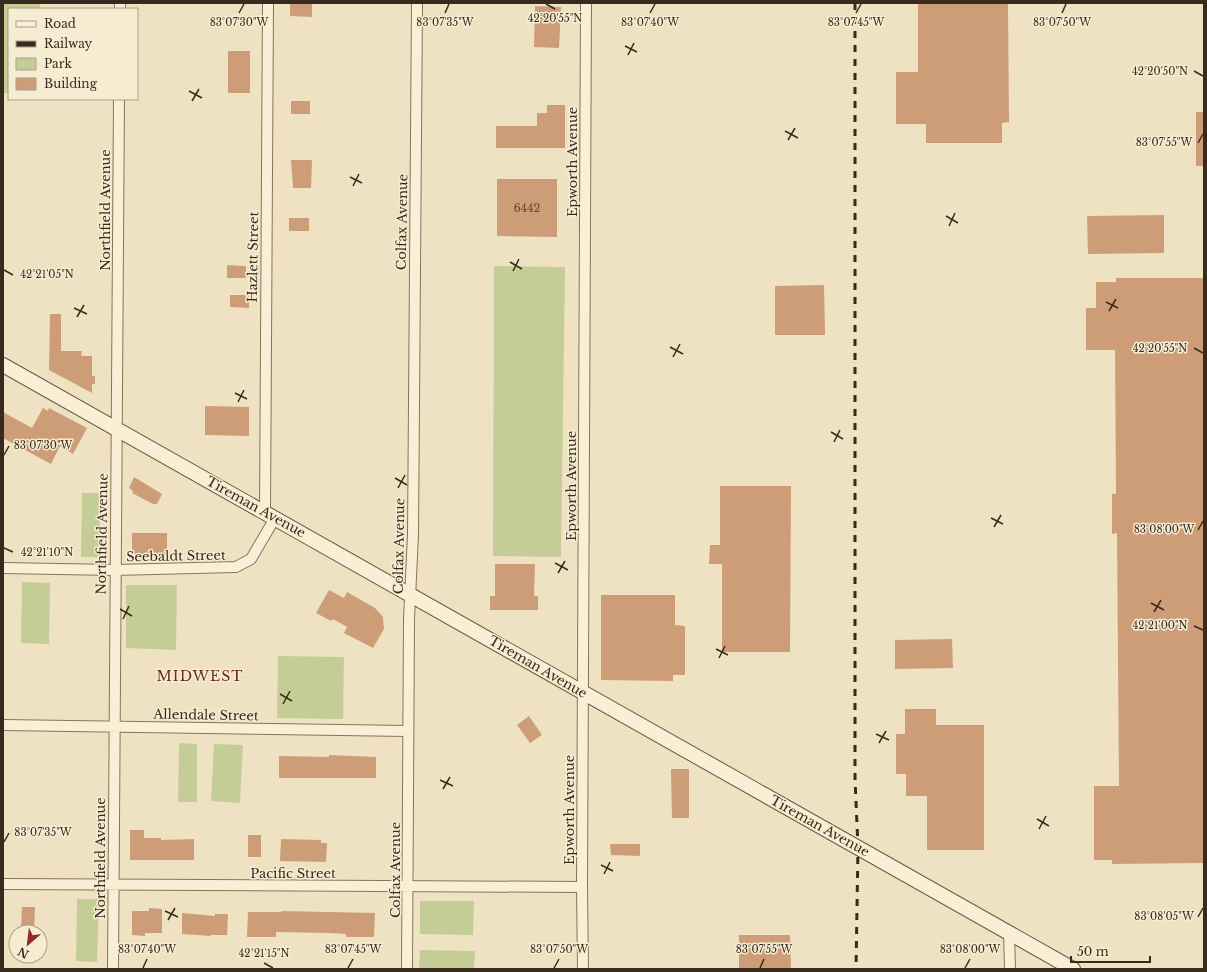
<svg xmlns="http://www.w3.org/2000/svg" width="1207" height="972" viewBox="0 0 1207 972" font-family="'Libre Baskerville',serif">
<rect width="100%" height="100%" fill="#efe2c2"/>
<path fill="#c5cd96" d="M3,3h37v6h-31v84h-6z
M494,266l71,1 -4,290 -68,-1z
M82,493h18l-1,64h-18z
M22,582l28,1 -1,61 -28,-1z
M126,585h51l-1,65 -50,-2z
M278,656l66,1 -1,62 -66,-1z
M179,743l18,1v58h-19z
M214,744l29,1 -3,58 -29,-2z
M77,899h22l-2,63 -21,-1z
M420,901h54l-1,34 -53,-1z
M420,950l55,1 -1,18h-55z"/>
<path fill="#cd9d78" d="M290,3h22v14l-22,-1z
M918,3h90l1,119 -7,1v20h-76v-19h-30v-52h22z
M535,6l26,1 -2,41 -25,-1z
M228,51h22v42h-22z
M291,101h19v13h-19z
M547,105h18v43h-69v-22h41v-13h10z
M1196,112h8v54h-8z
M291,160h21l-1,28h-18z
M497,179h60v58l-60,-1z
M1164,215v38l-76,1 -1,-38z
M289,218h20v13h-20z
M227,265l19,1v12h-19z
M1116,278h88v585l-92,1v-4h-18v-74h25l-2,-253 -5,1v-40h4l-1,-144h-29v-42h10v-26h20z
M824,285l1,50h-50v-49z
M230,295h19v13l-19,-1z
M50,314h11v37h21l-1,5h11v20h3v8h-3v9l-43,-23z
M205,406l44,1v29l-44,-1z
M43,408l5,3 1,-3 38,20 -14,26 -13,-8 -9,18 -48,-26v-26l29,16z
M134,477l28,17 -5,10h-4l-21,-11 1,-2 -4,-3z
M720,486h71l-1,166h-68v-88h-13l1,-19h10z
M132,533h35v22l-35,-1z
M495,564h40l-1,32h4v14h-48v-14h5z
M329,590l15,8 3,-6 28,16 8,9 1,12 -11,19 -29,-15 3,-6 -14,-8 -2,2 -15,-8z
M601,595h74v30l10,1v49h-12v6l-72,-1z
M952,639l1,29 -58,1v-29z
M905,709h31v16h48v125h-57v-54h-21v-22h-10v-40h9z
M529,716l13,19 -12,8 -13,-18z
M329,755l47,2v21h-97v-22l50,1z
M671,769h18v49h-17z
M130,830h14v8h17v2l33,-1v21h-64z
M248,835h13v22h-13z
M281,839l40,1v3h6l-1,19 -46,-1z
M610,844h30v12l-29,-1z
M22,907h13l-1,24h-13z
M149,908l13,1v24h-17v3l-13,-1v-24h17z
M281,911l94,2 -1,24h-28v-3l-16,-1 -54,-1v5h-29l1,-25h33z
M182,913l33,3v-2h13l-1,21h-16v1l-29,-2z
M739,935h51l1,34h-52z"/>
<g fill="none" stroke-linecap="round" stroke-linejoin="round">
<defs>
<path id="street" d="M120,9v-6
M265,512l3,-509
M3,568l111,2 122,-3 15,-8 24,-41
M3,725l405,6
M3,884l579,3
M1009,933l1,36
M113,969l6,-870
M407,969l2,-350 4,-84 4,-532
M583,969l-1,-82 4,-884"/>
<path id="secondary" d="M3,365l1070,604"/>
</defs>
<use href="#street" stroke="#897459" stroke-width="12"/>
<use href="#secondary" stroke="#6b553c" stroke-width="16"/>
<use href="#street" stroke="#f9efd6" stroke-width="10"/>
<use href="#secondary" stroke="#f9efd6" stroke-width="14"/>
<path stroke="#382b1e" stroke-width="3" stroke-dasharray="7 7" stroke-linecap="butt" d="M855,3v776l3,68 -2,122"/>
</g>
<path fill="none" stroke="#382b1e" stroke-width="1.5" d="M546,4l9,5M239,13l5,-9M445,13l4,-9M650,13l5,-9M856,13l5,-9M1062,13l4,-9M625,46l12,6M628,55l6,-12M1194,71l9,5M189,91l13,7M192,101l7,-12M785,131l13,7M788,140l7,-12M1198,143l5,-9M350,177l12,6M353,186l6,-12M946,216l12,7M949,226l6,-13M510,262l12,7M4,270l9,5M513,271l6,-12M1106,302l12,6M74,308l13,6M1109,311l7,-12M77,317l7,-12M670,347l13,7M1194,348l9,5M673,357l7,-13M235,393l12,6M238,402l6,-12M831,432l12,7M834,442l6,-12M4,455l5,-9M395,478l12,7M398,488l7,-13M991,518l12,6M994,527l7,-12M1198,530l5,-9M4,548l9,4M555,563l13,7M558,573l7,-12M1151,603l13,7M120,609l12,7M1154,612l7,-12M123,619l6,-13M1194,626l9,4M716,649l12,6M719,658l6,-12M280,694l12,7M283,704l7,-13M876,734l13,6M879,743l7,-12M440,780l13,6M443,789l7,-12M1037,819l12,7M1039,829l7,-13M4,842l5,-9M601,865l12,6M604,874l6,-12M165,911l13,6M1198,917l5,-9M168,920l7,-12M264,963l9,5M143,968l4,-9M348,968l5,-9M554,968l5,-9M760,968l4,-9M965,968l5,-9"/>
<g text-anchor="middle" dominant-baseline="central" stroke-width="3" stroke-linejoin="round" paint-order="stroke">
<g font-size="11" fill="#5d4834">
<text x="527" y="208">6442</text>
</g>
<g font-size="13" fill="#382b1e" stroke="#f6ecd2">
<text transform="translate(572 162) rotate(-90)">Epworth Avenue</text>
<text transform="translate(105 210) rotate(-90)">Northfield Avenue</text>
<text transform="translate(402 222) rotate(-89)">Colfax Avenue</text>
<text transform="translate(253 257) rotate(-89)">Hazlett Street</text>
<text transform="translate(571 486) rotate(-90)">Epworth Avenue</text>
<text transform="translate(256 507) rotate(29)">Tireman Avenue</text>
<text transform="translate(102 534) rotate(-89)">Northfield Avenue</text>
<text transform="translate(399 546) rotate(-89)">Colfax Avenue</text>
<text transform="translate(176 556) rotate(-1)">Seebaldt Street</text>
<text transform="translate(538 667) rotate(30)">Tireman Avenue</text>
<text transform="translate(206 715) rotate(1)">Allendale Street</text>
<text transform="translate(569 810) rotate(-90)">Epworth Avenue</text>
<text transform="translate(820 826) rotate(29)">Tireman Avenue</text>
<text transform="translate(100 858) rotate(-90)">Northfield Avenue</text>
<text transform="translate(395 870) rotate(-90)">Colfax Avenue</text>
<text x="293" y="873">Pacific Street</text>
</g>
<g font-size="14" letter-spacing="1" fill="#662d1c" stroke="#f6ecd2">
<text x="200" y="676">MIDWEST</text>
</g>
</g>
<g font-size="10" text-anchor="middle" fill="#382b1e" stroke="#f6ecd2" stroke-width="3" stroke-linejoin="round" paint-order="stroke">
<text x="555" y="22">42°20'55"N</text>
<text x="239" y="26">83°07'30"W</text>
<text x="445" y="26">83°07'35"W</text>
<text x="650" y="26">83°07'40"W</text>
<text x="856" y="26">83°07'45"W</text>
<text x="1062" y="26">83°07'50"W</text>
<text x="1160" y="75">42°20'50"N</text>
<text x="1164" y="146">83°07'55"W</text>
<text x="47" y="278">42°21'05"N</text>
<text x="1160" y="352">42°20'55"N</text>
<text x="43" y="449">83°07'30"W</text>
<text x="1164" y="533">83°08'00"W</text>
<text x="47" y="556">42°21'10"N</text>
<text x="1160" y="629">42°21'00"N</text>
<text x="43" y="836">83°07'35"W</text>
<text x="1164" y="920">83°08'05"W</text>
<text x="147" y="953">83°07'40"W</text>
<text x="353" y="953">83°07'45"W</text>
<text x="559" y="953">83°07'50"W</text>
<text x="764" y="953">83°07'55"W</text>
<text x="970" y="953">83°08'00"W</text>
<text x="264" y="957">42°21'15"N</text>
</g>
<rect width="1207" height="972" fill="none" stroke="#382b1e" stroke-width="8"/>
<rect x="8" y="8" width="130" height="92" fill="#f6ecd2" stroke="#aa9f8a"/>
<rect x="16" y="21" width="20" height="6" fill="#f9efd6" stroke="#aa9f8a"/>
<text x="44" y="28" font-size="12" fill="#382b1e">Road</text>
<rect x="16" y="41" width="20" height="6" fill="#382b1e" stroke="#aa9f8a"/>
<text x="44" y="48" font-size="12" fill="#382b1e">Railway</text>
<rect x="16" y="58" width="20" height="12" fill="#c5cd96" stroke="#aa9f8a"/>
<text x="44" y="68" font-size="12" fill="#382b1e">Park</text>
<rect x="16" y="78" width="20" height="12" fill="#cd9d78" stroke="#aa9f8a"/>
<text x="44" y="88" font-size="12" fill="#382b1e">Building</text>
<g transform="translate(28 944) rotate(208)"><circle r="19" fill="#f6ecd2" stroke="#aa9f8a"/>
<path d="M0-3L7 15L0 10L-7 15Z" fill="#992a28"/>
<text y="-6" font-size="11" font-weight="bold" text-anchor="middle" fill="#382b1e">N</text>
</g>
<path d="M1071 956v6h79v-6" fill="none" stroke="#382b1e" stroke-width="2"/>
<text x="1077" y="956" font-size="12" fill="#382b1e" stroke="#f6ecd2" stroke-width="3" paint-order="stroke">50 m</text>
</svg>
